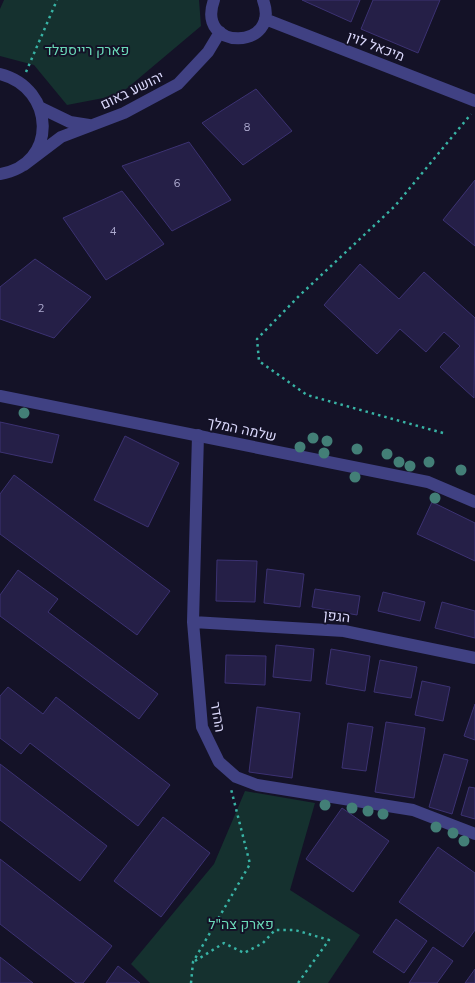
<svg xmlns="http://www.w3.org/2000/svg" width="475" height="983" viewBox="0 0 475 983" font-family="Mulish,Heebo,sans-serif">
<rect width="100%" height="100%" fill="#141227"/>
<path fill="#15312f" d="M4,0h195l2,26 -82,69 -52,10 -33,-40 -34,-9v-47z
M245,791l70,12 -25,87 70,45 -32,48h-178l-19,-19 83,-100z"/>
<path fill="#251f47" stroke="#3c3272" d="M302,0h58l-9,22z
M373,0h67l-22,53 -57,-24z
M256,89l36,42 -49,34 -41,-42z
M189,142l42,58 -59,31 -50,-65z
M475,180v66l-32,-26z
M122,191l42,53 -58,36 -43,-62z
M35,259l56,38 -37,41 -54,-19v-32z
M360,264l39,35 25,-27 51,46 -1,80 -34,-31 20,-21 -16,-14 -18,20 -26,-23 -23,25 -53,-49z
M0,422l59,13 -7,28 -52,-11z
M125,436l54,27 -31,64 -54,-27z
M14,475l156,116 -33,44 -137,-101v-40z
M432,502l43,21v38l-58,-27z
M217,560l40,1 -2,41 -39,-1z
M267,569l37,5 -4,33 -36,-4z
M18,570l40,29 -10,13 110,82 -19,25 -139,-103v-21z
M315,589l45,7 -3,19 -45,-8z
M383,592l42,10 -5,19 -42,-10z
M442,602l33,9v27l-40,-10z
M276,645l38,4 -3,32 -38,-4z
M331,649l39,7 -5,35 -39,-7z
M226,655l40,1 -1,29 -40,-2z
M380,660l37,7 -6,31 -37,-6z
M422,681l28,6 -7,34 -28,-6z
M8,687l35,27 13,-17 114,88 -32,41 -108,-83 -9,11 -21,-16v-42z
M475,704v36l-11,-4z
M257,707l43,6 -8,65 -43,-6z
M386,722l39,6 -11,70 -39,-6z
M348,723l25,4 -7,44 -24,-3z
M444,754l24,6 -16,54 -23,-7z
M0,764l107,82 -27,35 -80,-61z
M469,787l6,1v31l-14,-4z
M342,808l47,33 -36,51 -47,-33z
M163,817l47,36 -49,64 -47,-36z
M438,847l37,26v57l-12,17 -64,-45z
M0,859l112,87 -29,37h-7l-76,-59z
M396,919l31,22 -23,32 -31,-21z
M433,947l20,14 -16,22h-28z
M0,957l33,26h-33z
M118,966l22,17h-34z
M475,969v14h-10z"/>
<g fill="none" stroke-linecap="round" stroke-linejoin="round">
<path stroke="#38b3a5" stroke-width="2.5" stroke-dasharray="2.5 4" stroke-linecap="butt" d="M26,72l31,-72
M443,433l-136,-38 -48,-34 -2,-22 42,-43 96,-90 76,-92
M195,961l29,-18 20,10 19,-10 12,-13h20l34,10 -31,43
M191,983l2,-21 57,-98 -19,-75"/>
<path stroke="#404183" stroke-width="12" d="M214,0c-19,52 68,50 49,0
M265,19l210,82
M0,74c56,14 58,91 0,100
M41,108l29,14 19,3
M24,165l37,-28 63,-24 54,-29 30,-32 12,-20
M198,435l-5,187 9,105 17,35 17,15 21,8 156,25 62,24
M193,622l151,9 131,27"/>
<path stroke="#404183" stroke-width="12" d="M0,396l428,86 47,20"/>
</g>
<g fill="#437f77">
<circle cx="24" cy="413" r="5.5"/>
<circle cx="313" cy="438" r="5.5"/>
<circle cx="327" cy="441" r="5.5"/>
<circle cx="300" cy="447" r="5.5"/>
<circle cx="357" cy="449" r="5.5"/>
<circle cx="324" cy="453" r="5.5"/>
<circle cx="387" cy="454" r="5.5"/>
<circle cx="399" cy="462" r="5.5"/>
<circle cx="429" cy="462" r="5.5"/>
<circle cx="410" cy="466" r="5.5"/>
<circle cx="461" cy="470" r="5.5"/>
<circle cx="355" cy="477" r="5.5"/>
<circle cx="435" cy="498" r="5.5"/>
<circle cx="325" cy="805" r="5.5"/>
<circle cx="352" cy="808" r="5.5"/>
<circle cx="368" cy="811" r="5.5"/>
<circle cx="383" cy="814" r="5.5"/>
<circle cx="436" cy="827" r="5.5"/>
<circle cx="453" cy="833" r="5.5"/>
<circle cx="464" cy="841" r="5.5"/>
</g>
<g text-anchor="middle" dominant-baseline="central" stroke-width="4" stroke-linejoin="round" paint-order="stroke">
<g font-size="11" fill="#aeabd0">
<text x="247" y="127">8</text>
<text x="177" y="183">6</text>
<text x="113" y="231">4</text>
<text x="41" y="308">2</text>
</g>
<g font-size="14" fill="#dcdafd" stroke="#141227">
<text transform="translate(376 46) rotate(21)">מיכאל לוין</text>
<text transform="translate(132 90) rotate(-26)">יהושע באום</text>
<text transform="translate(242 429) rotate(12)">שלמה המלך</text>
<text transform="translate(337 616) rotate(6)">הגפן</text>
<text transform="translate(218 717) rotate(80)">ההדר</text>
</g>
<g font-size="14" fill="#6ad9b8" stroke="#141227">
<text x="87" y="50">פארק רייספלד</text>
<text x="241" y="924">פארק צה"ל</text>
</g>
</g>
</svg>
